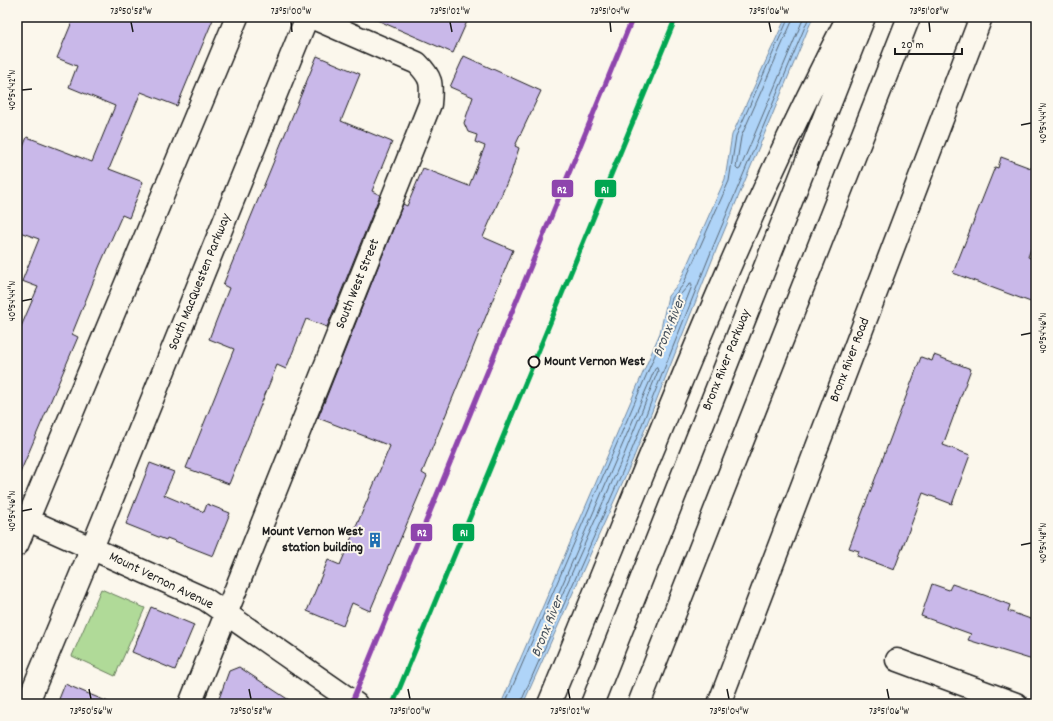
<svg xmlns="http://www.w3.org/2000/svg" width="1053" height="721" viewBox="0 0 1053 721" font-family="Dekko,sans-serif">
<rect width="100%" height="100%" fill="#fbf7ec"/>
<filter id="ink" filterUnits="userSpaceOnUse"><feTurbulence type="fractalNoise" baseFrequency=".025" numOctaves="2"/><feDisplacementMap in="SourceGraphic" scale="8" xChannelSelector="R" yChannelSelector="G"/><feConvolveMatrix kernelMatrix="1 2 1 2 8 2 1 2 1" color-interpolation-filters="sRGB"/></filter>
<g filter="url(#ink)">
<path fill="#b0da98" stroke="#667b5a" d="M101,589l44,19 -30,68 -43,-20z"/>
<path fill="#afd4f8" stroke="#748aa0" d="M786,17h27l-96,231 -84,211 -110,245h-22l159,-371 8,-37 11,-13 46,-104 7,-44z"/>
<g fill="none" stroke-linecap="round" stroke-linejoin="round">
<path stroke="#576674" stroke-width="1" d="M794,17l-53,120 -5,31 2,2 2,-1 64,-152
M691,283l1,3 -18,45 -3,1 -1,-2 6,-30z
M657,368l1,3 -34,84 -70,158 -2,1 -1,-3 104,-242z
M505,704l159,-370 8,-36 11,-13 46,-104 7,-45 53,-119
M520,704l109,-247 84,-210 96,-230"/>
</g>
<path fill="#c9b8e9" stroke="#1c1c1c" d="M74,17h140l-37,89 -36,-14 -32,77 34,13 -14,36 -7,-3 -22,50 -28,69 6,3 -61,143v-144l21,-49 -16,-6 17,-42 -22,-8v-69l10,-25 65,25 23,-56 -46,-19 8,-21 -20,-8z
M370,17h99l-16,36z
M317,56l43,18 -19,47 51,21 -20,49 8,4 -53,132 -21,-8 -20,50 -9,-4 -48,119 -43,-16 48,-119 -25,-10 20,-51 -6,-3z
M464,56l77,35 -26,55 4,2 -8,25 -28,64 30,13 -91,223 5,3 -57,135 -18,-8 -9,23 -36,-15 21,-51 12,5 50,-119 -72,-28 85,-214 4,2 16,-38 46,18 16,-40 -10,-4 2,-7 -9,-3 -4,-9 9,-26 -23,-10z
M1001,157l35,13v65l-8,22 8,3v44l-83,-31 42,-106 3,1z
M934,355l37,14 -28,76 27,10 -18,49 -29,-11 -29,77 -37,-14 2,-5 -10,-3 72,-191 11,4z
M150,463l24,9 -10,23 40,17 3,-8 23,9 -17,43 -46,-18 -1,2 -40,-16z
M932,584l17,6 3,-6 32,11 26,10 -2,6 28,10v40l-68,-21 3,-6 -50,-18z
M151,607l43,18 -19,45 -43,-18z
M239,667l56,37h-78l12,-33z
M65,684l48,20h-56z"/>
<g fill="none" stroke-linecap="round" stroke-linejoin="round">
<defs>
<path id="street" d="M17,545l220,-528
M897,660l119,44
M27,704l65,-156 215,-531
M190,704l240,-600c2,-21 2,-26 -13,-41l-106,-46"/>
<path id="secondary" d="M719,704l262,-687"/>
<path id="primary" d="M17,515l188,84 151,105"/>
<path id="highway" d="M549,704c96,-231 183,-465 299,-687
M592,704l272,-687
M639,704l270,-687"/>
</defs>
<use href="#street" stroke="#1c1c1c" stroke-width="25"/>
<use href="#secondary" stroke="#1c1c1c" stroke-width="25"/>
<use href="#primary" stroke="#1c1c1c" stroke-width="25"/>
<use href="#highway" stroke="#1c1c1c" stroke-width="25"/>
<use href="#street" stroke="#fbf7ec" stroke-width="22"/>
<use href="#secondary" stroke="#fbf7ec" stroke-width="22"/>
<use href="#primary" stroke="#fbf7ec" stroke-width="22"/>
<use href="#highway" stroke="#fbf7ec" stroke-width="22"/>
<defs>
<path id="rail-1" d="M393,704l283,-687"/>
<path id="rail-2" d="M351,704l282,-687"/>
</defs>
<use href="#rail-1" stroke="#fbf7ec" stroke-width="8"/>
<use href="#rail-2" stroke="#fbf7ec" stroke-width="8"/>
<use href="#rail-1" stroke="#00a651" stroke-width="5"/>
<use href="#rail-2" stroke="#8e44ad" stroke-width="5"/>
</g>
</g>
<path fill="none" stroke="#1c1c1c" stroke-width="1.5" d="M131,22l2,10M291,22l1,10M450,22l2,10M610,22l1,10M769,22l2,10M929,22l1,10M22,90l10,-1M1021,125l10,-2M22,301l10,-2M1021,335l10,-2M22,511l10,-2M1021,545l10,-2M89,689l2,10M249,689l2,10M408,689l2,10M568,689l2,10M727,689l2,10M887,689l2,10"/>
<defs>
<symbol id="building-bare" viewBox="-9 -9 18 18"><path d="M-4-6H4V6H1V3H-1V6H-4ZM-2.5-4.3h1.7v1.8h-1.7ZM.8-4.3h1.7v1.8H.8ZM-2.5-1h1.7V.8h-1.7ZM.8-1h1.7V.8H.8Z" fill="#1f6fb2" stroke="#fbf7ec" stroke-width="2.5" paint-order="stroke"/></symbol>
</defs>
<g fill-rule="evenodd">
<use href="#building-bare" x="364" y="529" width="22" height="22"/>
</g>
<circle fill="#fbf7ec" stroke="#1c1c1c" stroke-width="2" cx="534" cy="362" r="5.5"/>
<g text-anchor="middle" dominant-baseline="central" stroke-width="4" stroke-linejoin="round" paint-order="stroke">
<g font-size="14" fill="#1c1c1c" stroke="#fbf7ec">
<text transform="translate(200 282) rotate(-68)">South MacQuesten Parkway</text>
<text transform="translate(358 284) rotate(-68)">South West Street</text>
<text transform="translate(727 360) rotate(-68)">Bronx River Parkway</text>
<text transform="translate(850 360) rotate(-69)">Bronx River Road</text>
<text transform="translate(161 581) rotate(26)">Mount Vernon Avenue</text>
</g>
<g font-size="14" font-weight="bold" fill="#1c1c1c" stroke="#fbf7ec" text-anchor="start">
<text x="544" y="362">Mount Vernon West</text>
</g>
<g font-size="14" font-weight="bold" fill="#1c1c1c" stroke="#fbf7ec" text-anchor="end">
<text x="363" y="532">Mount Vernon West<tspan x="363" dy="16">station building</tspan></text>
</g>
<g font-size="15" font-style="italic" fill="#48535e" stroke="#fbf7ec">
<text transform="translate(670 327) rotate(-68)">Bronx River</text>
<text transform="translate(548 627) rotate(-68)">Bronx River</text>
</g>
</g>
<g stroke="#fbf7ec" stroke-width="1.5">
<rect x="551" y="179" width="23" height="19" rx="4" fill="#8e44ad"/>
<rect x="594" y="179" width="23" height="19" rx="4" fill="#00a651"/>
<rect x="410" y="523" width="23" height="19" rx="4" fill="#8e44ad"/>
<rect x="452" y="523" width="23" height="19" rx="4" fill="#00a651"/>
</g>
<g font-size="11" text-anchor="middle" font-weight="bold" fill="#fff">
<text x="562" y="193">R2</text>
<text x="605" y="193">R1</text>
<text x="422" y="536">R2</text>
<text x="464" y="536">R1</text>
</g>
<rect width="1053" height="721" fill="none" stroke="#fbf7ec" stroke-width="44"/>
<path d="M895 48v6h67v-6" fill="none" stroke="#1c1c1c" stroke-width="2"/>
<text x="901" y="48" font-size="12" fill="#1c1c1c" stroke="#fbf7ec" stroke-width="3" paint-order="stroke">20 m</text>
<rect x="22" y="22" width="1009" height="677" fill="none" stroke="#1c1c1c" stroke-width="1.5"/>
<g font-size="10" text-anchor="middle" fill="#1c1c1c">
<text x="131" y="14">73°50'58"W</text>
<text x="291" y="14">73°51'00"W</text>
<text x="450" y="14">73°51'02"W</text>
<text x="610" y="14">73°51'04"W</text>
<text x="769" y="14">73°51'06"W</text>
<text x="929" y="14">73°51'08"W</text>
<text transform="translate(11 90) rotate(-90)" y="4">40°54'42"N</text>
<text transform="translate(1042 123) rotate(-90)" y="4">40°54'44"N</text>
<text transform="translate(11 301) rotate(-90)" y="4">40°54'44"N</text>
<text transform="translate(1042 333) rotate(-90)" y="4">40°54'46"N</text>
<text transform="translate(11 511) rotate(-90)" y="4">40°54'46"N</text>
<text transform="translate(1042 543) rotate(-90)" y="4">40°54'48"N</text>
<text x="91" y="714">73°50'56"W</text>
<text x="251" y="714">73°50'58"W</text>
<text x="410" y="714">73°51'00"W</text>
<text x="570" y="714">73°51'02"W</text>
<text x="729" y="714">73°51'04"W</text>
<text x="889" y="714">73°51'06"W</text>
</g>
</svg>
